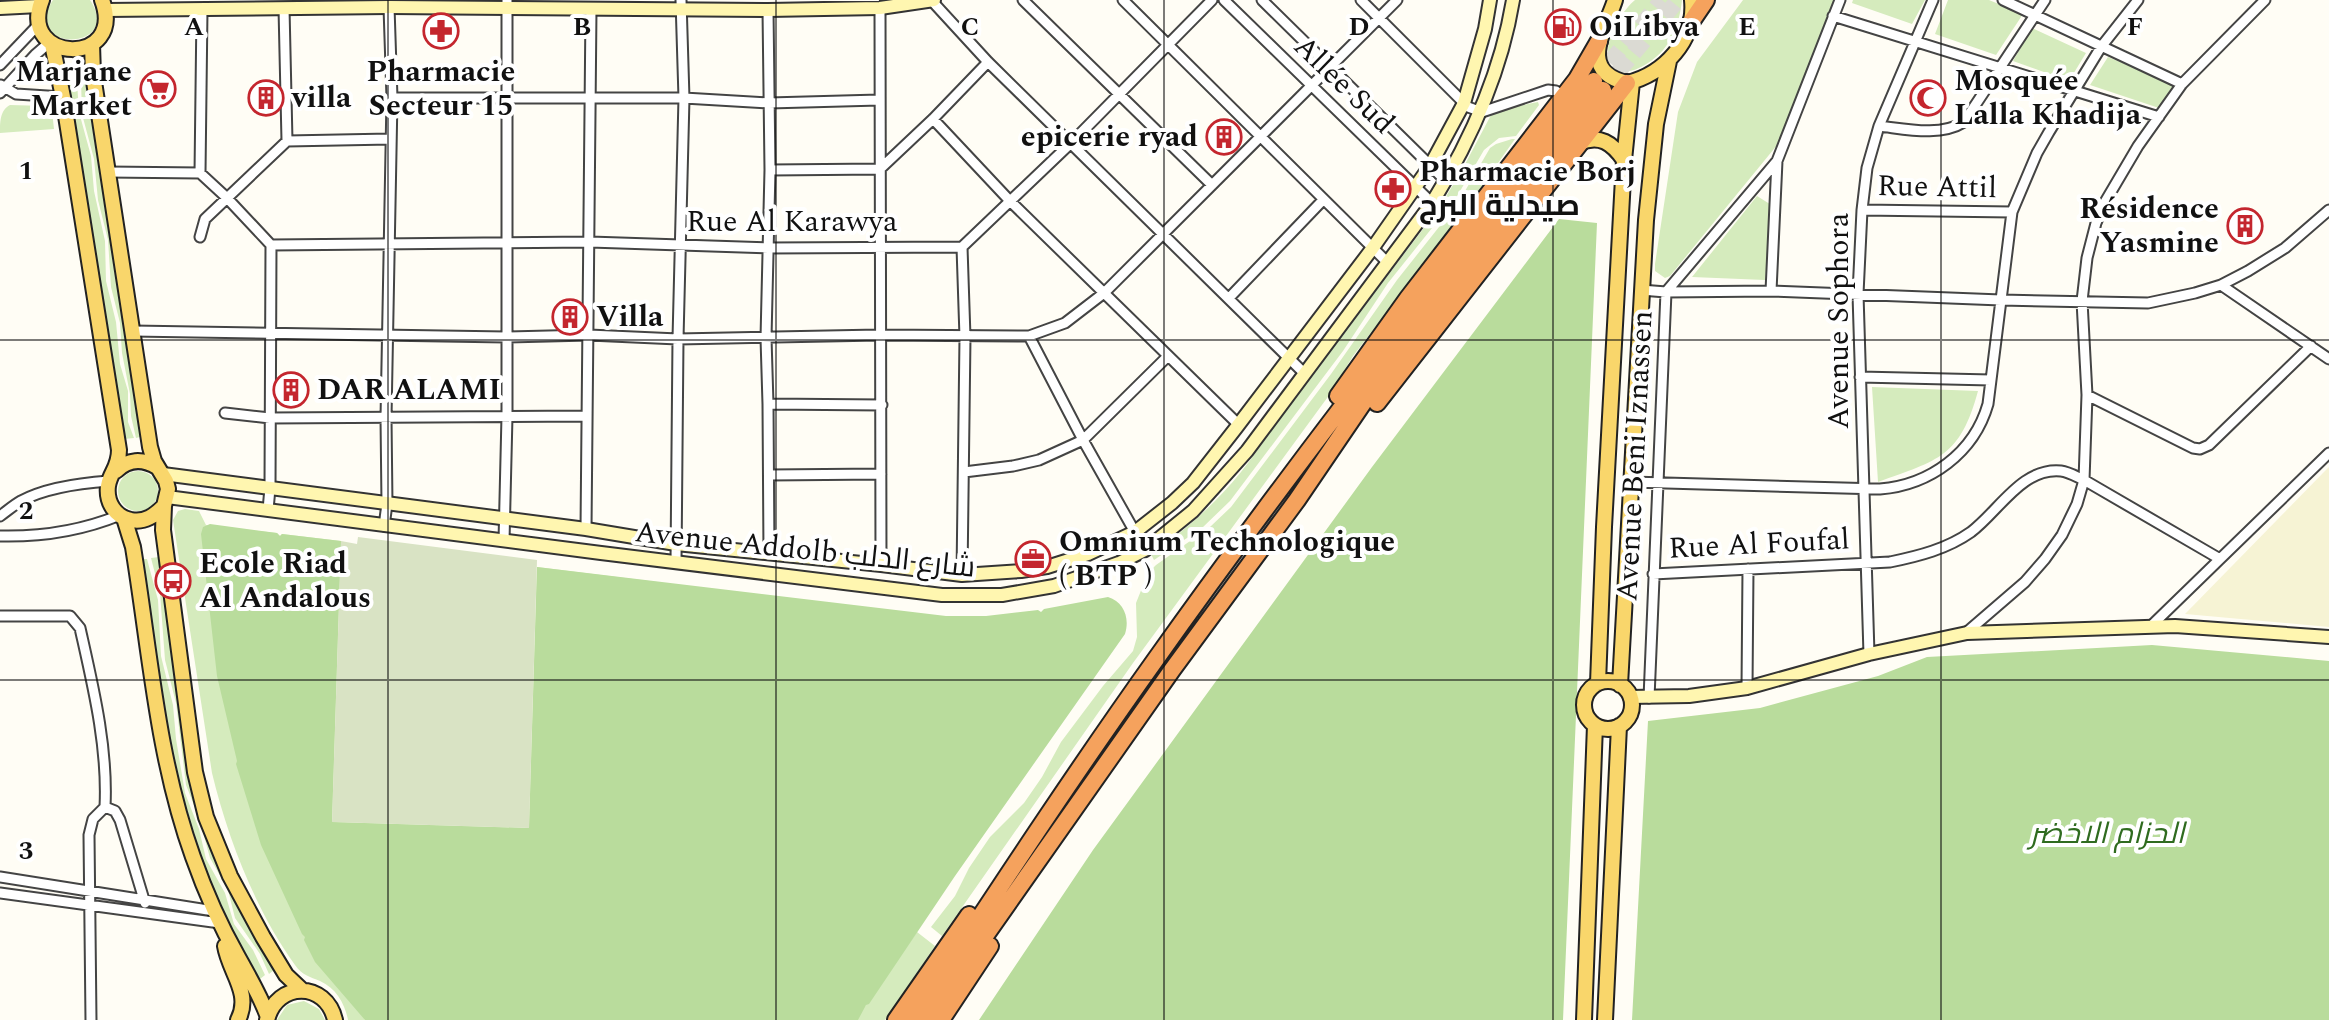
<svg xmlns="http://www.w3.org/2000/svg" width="2329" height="1020" viewBox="0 0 2329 1020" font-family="Spectral,Cairo,serif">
<rect width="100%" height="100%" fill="#fffdf5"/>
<path fill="#f6f3d4" d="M2329,467v160l-144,-13 138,-141z"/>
<path fill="#d5ebbd" d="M53,0h37c35,52 -72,53 -37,0z
M1635,0h47c-3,28 -13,52 -39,66 -8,4 -16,8 -24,3 -26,-13 1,-57 16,-69z
M1743,0h92l-53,139 -112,137 -5,2 -10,-7v-7l23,-152 19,-50z
M1853,0h72l-13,24 -60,-21z
M1948,0h41l34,14 -27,41 -61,-21z
M2032,28l54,25 -17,28 -56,-20z
M2108,57l66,27 -15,24 -69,-23z
M85,80l55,357 -4,1 -5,-22 -1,-22 -8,-41 -2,-30 -9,-36 -3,-47 -10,-40 -4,-41 -12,-45 -1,-33z
M77,82l2,30 12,44 3,35 11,50 1,40 10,41 4,42 8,27v31l6,16 -10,1 -56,-356z
M1538,102l1,3 -23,31 -17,2 -15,12 -28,48 -68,85 -45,68 -113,150 -28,27 -48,32 -3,-6c49,-34 89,-73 120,-125l168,-221 23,-38 29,-55 26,-11 1,2z
M10,105l37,1 5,5 2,18 -54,4c0,-11 0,-23 10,-28z
M1512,139h3l-58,82 -104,135 -23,38 -197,269 -191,273 -11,-9 24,-31 14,-28 21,-31 34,-34 18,-26 19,-35 42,-56 30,-35 4,-14 -1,-34 12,-30 8,-8 54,-38 21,-20 100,-133 66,-94 61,-77 32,-55 6,-4z
M1757,196l16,10 -8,74 -73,-3z
M1872,387l106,4c-18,66 -39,69 -100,91z
M118 491a20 20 0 1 1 40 0a20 20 0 1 1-40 0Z
M185,509l14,2 7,14 71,8 3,3 2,-2 59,7 -9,281 197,6 8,-261 120,15 -2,6c-27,5 -73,-12 -97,5 -13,9 -7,25 -7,39 0,15 -6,28 -5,43 2,28 11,57 8,86 -1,12 -8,23 -9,35 -1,8 0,17 -2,25 -4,19 -20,30 -38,35l-106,5c-46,18 -20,61 -12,94 2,11 0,28 9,36 12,11 35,1 49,2l11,9 -92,16 1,2h-17c-3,-16 -12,-32 -28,-39 -10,-4 -18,-6 -25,-16 -40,-56 -67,-126 -83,-192l-39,-253 5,-9z
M159,557l26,182 71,199 18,32 -5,4 -9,-20 -25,-36 -7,-28 -18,-32 -11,-40 -13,-33 -10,-82 -11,-43 -5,-67 -9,-35z
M142,559h5l11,41 3,56 12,49 3,34 9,54 14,36 7,30 19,34 9,31 19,26 12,25 -5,4c-40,-66 -71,-138 -86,-214 -14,-68 -22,-137 -32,-206z
M917,932l18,14 -50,74h-30z
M304,1001l15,8 6,11h-48l10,-15z"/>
<path fill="#b9dc9c" d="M1559,219l38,4 -34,797h-584l114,-170 279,-383z
M210,524l67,9 3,3 2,-2 59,7 -9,281 197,6 8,-261 409,49h40l52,-6 3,2 3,-3 64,-12c16,5 22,21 17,37l-170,242 -86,128 -3,1 -8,15h-493l-50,-58 -11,-22 1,-3 -3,-3 -41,-89 -25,-81 1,-3 -20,-85 -16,-142 2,-7z
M2152,645l177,16v359h-697l16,-299 112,-13 118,-32 49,-19z"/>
<path fill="#d9e3c4" d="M358,537l179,23 -8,268 -197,-6 9,-281 16,3z"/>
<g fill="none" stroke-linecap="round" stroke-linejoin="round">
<path stroke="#dbdad3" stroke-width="16" stroke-dasharray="16 8" stroke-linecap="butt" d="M1594,81l68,-81
M1603,90l75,-90"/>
<defs>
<path id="street" d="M1023,0l189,185
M1123,0l265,263
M1224,0l208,203
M1262,0l184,181
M1361,0l107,107 14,5 66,-22 8,1 7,5
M2003,0l179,84
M932,1l56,61 316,311
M284,8l3,133
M880,8l1,557
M768,10l2,160 -4,168 2,66 1,150
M1833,16l326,101
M0,65l39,-41
M1,85l15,9 47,3
M0,93l35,-38 15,-13
M392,98h292l85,5 110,-3
M933,119l77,82 229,224
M1879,126c27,3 61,11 85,-4l81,-122
M770,170l110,-1 53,-50 55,-57
M108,172l92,1 26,24 45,48 -1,243 -2,22
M200,173l2,-163
M1862,210l150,2
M200,237l5,-18 82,-78 103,-2
M271,245l319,-3 178,6 194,-1 109,-104 141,-143
M2221,285l108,74
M1641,290l25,2 105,-1 230,9 147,3 47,-10 26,-8 27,-14 37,-23 44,-38
M1771,291l6,-130 63,-161
M1229,298l94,-98
M133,331l373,6 83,-2 89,4 201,-4 150,1 36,-13 39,-30 293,-293
M1029,336l54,104 62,110
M1860,377l131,3
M2087,395l106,53 7,1 9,-4 102,-99
M768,404l114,1
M225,413l45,5 317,-2
M964,472l49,-6 26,-6 44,-20 85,-84
M769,475l112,-1
M1631,482l249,7c50,-4 94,-36 108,-85l24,-192 25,-59 12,-21 52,-85 37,-47
M0,516c7,-5 14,-11 21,-15 26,-14 60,-18 88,-20
M384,526l3,-22 -1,-86 6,-320 -3,-91
M586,529l5,-520
M0,536c42,1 81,-5 120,-21
M504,541l3,-125v-416
M676,562l2,-223 6,-241 -3,-98
M1653,574l237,-12c29,-6 57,-13 81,-30 28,-21 51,-65 90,-61 8,1 16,6 23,9l136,79
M962,575l3,-238 -3,-90
M0,616h70l10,12c13,58 28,119 25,179l-12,12 -4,16 2,185
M2150,627l179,-174
M1967,632l58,-50 20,-23 17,-24 15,-31 7,-24 3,-85 -5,-94 5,-43 9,-35 9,-21 33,-56 44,-62 83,-84
M1869,654l-11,-360 4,-84 5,-42 12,-42 54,-126
M1747,688l1,-119
M1649,698l17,-406 111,-131
M105,807l10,4 5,9 25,83
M0,877l214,34
M0,893l220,30"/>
<path id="secondary" d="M0,8l39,-2
M106,10l283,-3 379,3 112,-2 54,-8
M163,474l423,55 90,15 205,21 81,10 59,-4 26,-4 41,-13 47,-22 37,-29 21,-20 43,-55 136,-179 58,-83 34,-63 21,-74 5,-29
M167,497l434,56 341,42h60l52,-9 65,-23 26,-13 48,-39 54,-60 185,-248c39,-63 69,-130 81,-203
M1630,697l59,-1 58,-8 122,-34 98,-21 208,-7 154,11"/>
<path id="primary" d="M42,0c-25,64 85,67 60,0
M1615,0c-9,29 -39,71 12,83 37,-9 69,-43 65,-83
M52,44l11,53 56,353c0,18 -9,22 -11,36 -2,16 7,31 23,34 14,3 24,-5 33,-14
M92,44l1,31 57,372 4,14 12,20 2,8 -4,17 -1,24 32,242 11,45 24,59 33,61 23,38 17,16
M1579,143c21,-9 33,0 45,17
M116,471c12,-12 26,-13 41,-4
M124,518l9,29c17,104 24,210 60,310 12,34 27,68 45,100 11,20 22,38 30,60
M1584 705a24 24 0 1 1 48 0a24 24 0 1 1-48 0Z
M1598,683l6,-156 20,-367 8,-78
M1620,685l26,-465 10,-96 13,-63
M225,946c4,26 27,47 13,74
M267,1020c10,-39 59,-39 68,0
M1584,1020l11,-295
M1605,1020l14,-294"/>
<path id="highway" d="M1691,22l15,-22
M1338,396l70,-98 169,-219 22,-38
M1377,403l250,-320
M896,1020l73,-105
M912,1020c80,-121 159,-242 244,-361 140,-197 290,-387 438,-578
M926,1020l246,-350 125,-170 66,-97 88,-117 152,-196
M941,1020l49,-74"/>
</defs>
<use href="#street" stroke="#444" stroke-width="13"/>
<use href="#secondary" stroke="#333" stroke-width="16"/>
<use href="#primary" stroke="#222" stroke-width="18"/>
<use href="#highway" stroke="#222" stroke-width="20"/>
<use href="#street" stroke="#fff" stroke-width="9"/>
<use href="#secondary" stroke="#fff6b0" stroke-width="12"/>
<use href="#primary" stroke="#f9d66b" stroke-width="14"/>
<use href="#highway" stroke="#f5a25d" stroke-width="16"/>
</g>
<path fill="none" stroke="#111" stroke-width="2" stroke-opacity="0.55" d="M388,0v1020M776,0v1020M1164,0v1020M1553,0v1020M1941,0v1020M0,340h2329M0,680h2329"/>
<defs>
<symbol id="fuel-ring" viewBox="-11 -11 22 22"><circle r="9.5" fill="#fff" stroke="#c4262e" stroke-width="1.5"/><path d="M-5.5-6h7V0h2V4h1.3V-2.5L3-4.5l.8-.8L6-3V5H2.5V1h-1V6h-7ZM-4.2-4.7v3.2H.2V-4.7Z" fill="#c4262e"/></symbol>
<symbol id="pharmacy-ring" viewBox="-11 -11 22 22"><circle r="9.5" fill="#fff" stroke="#c4262e" stroke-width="1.5"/><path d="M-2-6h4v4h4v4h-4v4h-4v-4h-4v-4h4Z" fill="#c4262e"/></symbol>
<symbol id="supermarket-ring" viewBox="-11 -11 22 22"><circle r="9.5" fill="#fff" stroke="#c4262e" stroke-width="1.5"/><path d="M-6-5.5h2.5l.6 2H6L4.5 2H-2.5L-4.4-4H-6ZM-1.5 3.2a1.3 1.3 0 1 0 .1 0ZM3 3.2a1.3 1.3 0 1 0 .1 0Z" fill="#c4262e"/></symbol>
<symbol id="building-ring" viewBox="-11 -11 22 22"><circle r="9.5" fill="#fff" stroke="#c4262e" stroke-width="1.5"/><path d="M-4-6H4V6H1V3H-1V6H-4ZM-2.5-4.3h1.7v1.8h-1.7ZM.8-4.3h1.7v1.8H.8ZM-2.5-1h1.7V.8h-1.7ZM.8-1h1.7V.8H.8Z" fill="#c4262e"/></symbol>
<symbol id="mosque-ring" viewBox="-11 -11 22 22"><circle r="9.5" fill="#fff" stroke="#c4262e" stroke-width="1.5"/><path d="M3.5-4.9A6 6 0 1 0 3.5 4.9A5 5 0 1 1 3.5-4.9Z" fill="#c4262e"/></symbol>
<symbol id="office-ring" viewBox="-11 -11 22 22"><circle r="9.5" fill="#fff" stroke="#c4262e" stroke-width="1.5"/><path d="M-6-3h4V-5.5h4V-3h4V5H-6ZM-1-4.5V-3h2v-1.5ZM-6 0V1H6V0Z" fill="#c4262e"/></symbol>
<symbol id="bus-ring" viewBox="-11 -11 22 22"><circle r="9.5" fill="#fff" stroke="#c4262e" stroke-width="1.5"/><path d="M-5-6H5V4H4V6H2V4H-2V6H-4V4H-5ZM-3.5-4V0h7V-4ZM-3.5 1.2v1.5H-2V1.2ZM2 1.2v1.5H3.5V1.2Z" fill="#c4262e"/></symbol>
</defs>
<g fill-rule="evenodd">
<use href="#fuel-ring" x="1543" y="7" width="40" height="40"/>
<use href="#pharmacy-ring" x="421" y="11" width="40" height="40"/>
<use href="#supermarket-ring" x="138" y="69" width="40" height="40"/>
<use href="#building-ring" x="246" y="78" width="40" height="40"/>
<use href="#mosque-ring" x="1908" y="78" width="40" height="40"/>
<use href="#building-ring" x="1204" y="117" width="40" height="40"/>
<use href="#pharmacy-ring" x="1373" y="169" width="40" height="40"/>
<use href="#building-ring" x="2225" y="206" width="40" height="40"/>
<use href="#building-ring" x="550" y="297" width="40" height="40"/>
<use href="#building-ring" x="271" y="370" width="40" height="40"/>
<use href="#office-ring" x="1013" y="539" width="40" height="40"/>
<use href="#bus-ring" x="153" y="561" width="40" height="40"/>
</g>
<g text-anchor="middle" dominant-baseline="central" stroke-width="8" stroke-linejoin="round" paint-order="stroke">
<g font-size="30" font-weight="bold" fill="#111" stroke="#fff" text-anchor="start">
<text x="1589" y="27">OiLibya</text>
<text x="132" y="72" text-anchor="end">Marjane<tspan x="132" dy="34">Market</tspan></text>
<text x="441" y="72" text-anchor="middle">Pharmacie<tspan x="441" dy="34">Secteur 15</tspan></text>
<text x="1954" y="81">Mosquée<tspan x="1954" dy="34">Lalla Khadija</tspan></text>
<text x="292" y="98">villa</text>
<text x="1198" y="137" text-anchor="end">epicerie ryad</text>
<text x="1419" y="172">Pharmacie Borj<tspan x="1419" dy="34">صيدلية البرج</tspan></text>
<text x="2219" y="209" text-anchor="end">Résidence<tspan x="2219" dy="34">Yasmine</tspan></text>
<text x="596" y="317">Villa</text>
<text x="317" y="390">DAR ALAMI</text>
<text x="1059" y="542">Omnium Technologique<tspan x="1059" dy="34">( BTP )</tspan></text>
<text x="199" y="564">Ecole Riad<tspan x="199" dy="34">Al Andalous</tspan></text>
</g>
<g font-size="30" fill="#111" stroke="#fff">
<text transform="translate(1344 85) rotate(44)">Allée Sud</text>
<text transform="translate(1937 187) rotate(1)">Rue Attil</text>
<text x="792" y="222">Rue Al Karawya</text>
<text transform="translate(1839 321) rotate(-90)">Avenue Sophora</text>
<text transform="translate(1635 456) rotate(-87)">Avenue Beni Iznassen</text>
<text transform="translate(1759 544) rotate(-3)">Rue Al Foufal</text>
<text transform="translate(805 550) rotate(6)">Avenue Addolb شارع الدلب</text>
</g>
<g font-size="30" font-style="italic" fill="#2f6b1f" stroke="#fff">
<text x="2107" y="834">الحزام الاخضر</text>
</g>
</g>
<g font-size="26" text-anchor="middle" font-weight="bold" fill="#111" stroke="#fff" stroke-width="8" stroke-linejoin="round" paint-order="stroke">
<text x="194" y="35">A</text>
<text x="582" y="35">B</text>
<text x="970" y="35">C</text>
<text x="1359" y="35">D</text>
<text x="1747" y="35">E</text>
<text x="2135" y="35">F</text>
<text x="26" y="179">1</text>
<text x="26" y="519">2</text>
<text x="26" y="859">3</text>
</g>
</svg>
